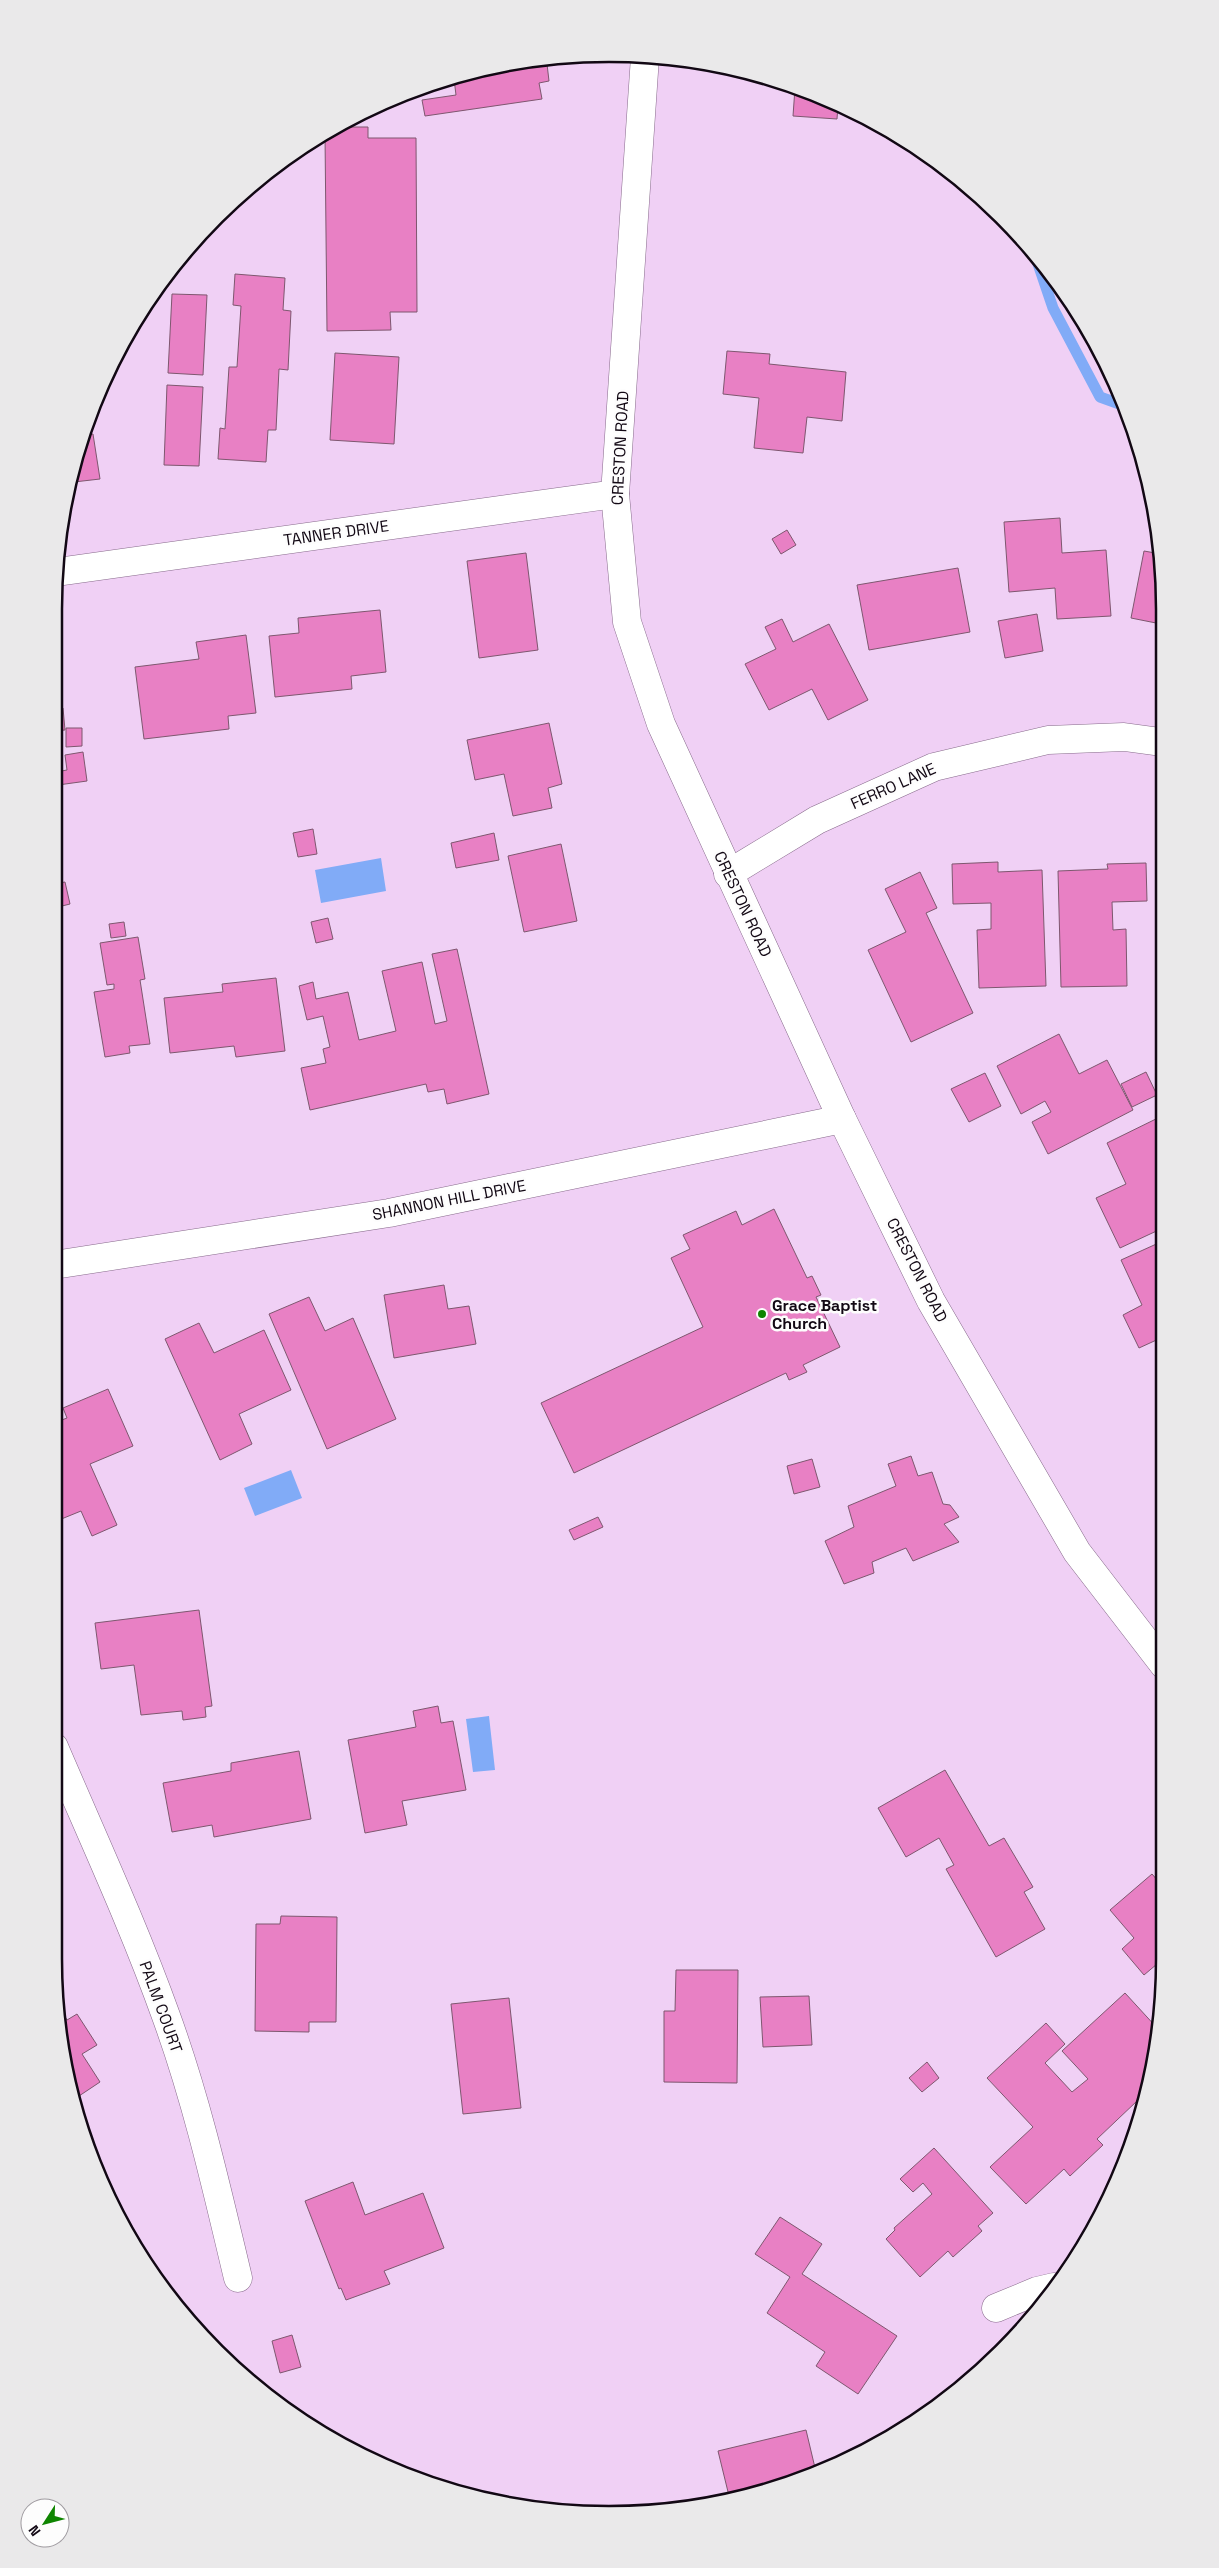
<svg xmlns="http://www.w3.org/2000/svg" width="1219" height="2568" viewBox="0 0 1219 2568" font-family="'Space Grotesk',sans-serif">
<rect width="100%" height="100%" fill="#f0d0f5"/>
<path fill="#81abf7" d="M381,858l5,33 -65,12 -6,-33z
M291,1470l11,28 -47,18 -11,-28z
M489,1716l6,54 -22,2 -7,-53z"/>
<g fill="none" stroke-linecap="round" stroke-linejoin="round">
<path stroke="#81abf7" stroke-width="11" d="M1035,255l18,53 47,89 25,9"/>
</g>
<path fill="#e880c4" stroke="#7e576f" d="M558,59l1,4 -12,1 2,17 -10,2 3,16 -117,17 -3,-16 34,-5 -2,-16 47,-15z
M795,88l27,8 16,9 -1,14 -44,-3z
M338,127h30v11h48l1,174h-27l1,18 -64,1 -2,-196z
M235,274l50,4 -2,32 8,1 -3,59 -9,-1 -3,61h-8l-2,32 -48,-3 2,-31 5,1 4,-62h8l4,-61 -8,-1z
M172,294l35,1 -4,80 -35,-2z
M727,351l43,3 -1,10 77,8 -4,49 -35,-4 -4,36 -49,-5 5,-50 -36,-4z
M335,353l64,4 -5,87 -64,-4z
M167,385l36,2 -4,79 -35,-1z
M93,434l7,45 -26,3 1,6 -7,1 16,-54z
M1060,518l2,35 44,-3 5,66 -54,3 -2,-31 -46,4 -5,-70z
M787,530l9,15 -15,9 -9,-15z
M1144,551l17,3v70l-30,-6z
M526,553l12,97 -59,8 -12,-97z
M958,568l12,64 -101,18 -12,-65z
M380,610l6,62 -35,4 1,13 -77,8 -6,-61 30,-3 -1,-15z
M1037,614l6,37 -38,7 -7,-37z
M782,619l11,23 36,-18 39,76 -40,20 -16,-31 -43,21 -24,-46 31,-15 -11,-22z
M246,635l10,78 -28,3 1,13 -85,10 -9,-72 64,-8 -3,-17z
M54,657h2l6,31 -8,1z
M63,708l2,22 -11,1v-22z
M549,723l13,61 -14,4 4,20 -39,8 -9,-42 -29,6 -8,-40z
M66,728h16v18l-16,1z
M83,752l4,29 -29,4 -2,-13 11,-2 -2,-15z
M313,829l4,25 -19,3 -5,-24z
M494,833l5,27 -43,8 -5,-25z
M561,844l16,77 -53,11 -16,-76z
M998,862v10l44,-2 4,116 -67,2 -2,-58 14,-1v-26l-38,1 -1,-40z
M1146,863l1,38 -35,1 1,28 13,-1 1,57 -66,1 -3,-116 50,-2 -1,-5z
M920,872l17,36 -11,5 47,100 -62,29 -43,-92 38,-18 -21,-43z
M65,882l5,22 -16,4v-24z
M328,918l5,21 -17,4 -5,-21z
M124,922l2,14 -15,2 -2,-14z
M138,937l7,42 -5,1 10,64 -21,2 1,7 -25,4 -11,-65 20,-3v-5l-7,1 -7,-42z
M457,949l32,145 -42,10 -3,-15 -16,3 -2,-8 -116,26 -9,-42 25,-5 -3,-14 7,-2 -7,-31 -16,4 -8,-34 14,-4 3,17 32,-7 11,48 37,-9 -14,-60 40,-9 13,62 12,-3 -15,-67z
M276,978l9,73 -49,6 -2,-11 -64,7 -6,-55 59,-6 -1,-8z
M1059,1034l20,40 28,-14 26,50 -85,44 -16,-32 19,-10 -6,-11 -24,13 -24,-48z
M1146,1072l11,23 -25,12 -11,-23z
M985,1073l16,33 -32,16 -18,-33z
M1162,1116l1,112 -43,20 -24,-50 30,-14 -19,-41z
M774,1209l33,69 5,-2 9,19 -5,2 24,50 -37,18 4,7 -18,8 -3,-7 -212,100 -33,-70 162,-76 -32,-69 19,-9 -7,-14 53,-24 6,14z
M1163,1241v96l-24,11 -16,-33 19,-10 -21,-45z
M444,1285l4,24 21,-3 7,38 -82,14 -10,-63z
M309,1297l16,34 28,-13 43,101 -69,30 -58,-135z
M199,1323l15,30 50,-23 27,60 -52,24 13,30 -32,16 -55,-121z
M108,1389l25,57 -43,18 27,61 -25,11 -11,-25 -27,11v-99l13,-5 -4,-10z
M911,1456l7,20 14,-4 11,32 7,1 9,12 -15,7 15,18 -46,19 -7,-13 -34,14 2,11 -30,11 -19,-43 29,-14 -6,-21 48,-20 -8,-22z
M812,1459l8,28 -26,7 -7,-28z
M598,1517l5,10 -29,13 -5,-10z
M199,1610l13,96 -7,1 1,10 -23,3 -1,-9 -41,4 -7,-50 -33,4 -6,-46z
M438,1706l3,17 12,-2 13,69 -64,11 5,24 -42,8 -17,-93 68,-13 -3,-16z
M299,1751l12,68 -97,18 -2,-12 -40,7 -9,-49 68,-12v-8z
M945,1770l44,76 15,-8 29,49 -9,5 21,37 -49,28 -50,-88 8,-4 -15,-27 -33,19 -28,-49z
M1152,1874l13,15v70l-1,13 -7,-8 -13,11 -22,-26 12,-11 -24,-28z
M281,1916l56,1 -1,105h-27v10l-54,-1 1,-107h24z
M676,1970h62l-1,113 -73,-1v-71h11z
M1125,1993l33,36 -3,38 -13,40 -5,-6 -40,38 6,6 -33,31 -6,-7 -38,35 -36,-37 43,-40 -46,-49 59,-55 19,21 -20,19 27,29 16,-13 -26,-28z
M809,1996l3,49 -49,2 -3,-50z
M509,1998l12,110 -58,6 -12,-110z
M59,2007l8,13 10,-6 20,31 -15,9 18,28 -27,18 -9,-33z
M927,2062l12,16 -17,14 -13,-14z
M934,2148l59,65 -15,13 4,5 -29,26 -5,-6 -28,26 -34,-38 9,-9 -1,-2 38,-34 -9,-11 -10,9 -13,-13z
M353,2182l12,33 58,-22 21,55 -60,23 6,13 -44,16 -5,-12 -2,1 -34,-88z
M780,2217l42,27 -20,30 95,62 -39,58 -42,-28 9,-14 -58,-39 23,-36 -35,-23z
M292,2335l9,32 -21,6 -8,-32z
M219,2352l15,6 -3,7z
M806,2430l10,42 -28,13 -58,15 -12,-49z"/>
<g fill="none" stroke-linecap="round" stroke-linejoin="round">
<defs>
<path id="street" d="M57,572l558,-78
M728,874l89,-54 117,-53 114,-27 76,-3 37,5
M54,1265l335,-52 453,-94
M54,1747c38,89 79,177 112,269 31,85 51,174 72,262
M996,2308l41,-17 17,-4"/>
<path id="secondary" d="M645,57l-30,437 12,128 34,102 181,395 89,182 146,251 87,113"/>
</defs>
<use href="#street" stroke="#876a8b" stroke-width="29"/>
<use href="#secondary" stroke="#876a8b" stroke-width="29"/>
<use href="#street" stroke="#fff" stroke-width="28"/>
<use href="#secondary" stroke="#fff" stroke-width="28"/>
</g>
<circle fill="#0f8501" stroke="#fdfdfd" stroke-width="2" cx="762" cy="1314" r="5"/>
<g text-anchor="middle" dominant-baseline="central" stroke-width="5" stroke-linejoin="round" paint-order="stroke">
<g font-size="16" fill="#120814" stroke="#fdfdfd">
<text transform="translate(620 448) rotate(-87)">CRESTON ROAD</text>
<text transform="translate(336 533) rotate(-8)">TANNER DRIVE</text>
<text transform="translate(893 786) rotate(-24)">FERRO LANE</text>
<text transform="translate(743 904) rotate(65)">CRESTON ROAD</text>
<text transform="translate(449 1200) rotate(-11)">SHANNON HILL DRIVE</text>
<text transform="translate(917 1270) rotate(63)">CRESTON ROAD</text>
<text transform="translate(161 2007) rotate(70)">PALM COURT</text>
</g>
<g font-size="16" font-weight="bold" fill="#120814" stroke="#fdfdfd" text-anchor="start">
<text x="772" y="1305">Grace Baptist<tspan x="772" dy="18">Church</tspan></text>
</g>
</g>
<path d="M0 0H1219V2568H0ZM609 62H609A547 547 0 0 1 1156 609V1959A547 547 0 0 1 609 2506H609A547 547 0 0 1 62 1959V609A547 547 0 0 1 609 62Z" fill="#eae9ea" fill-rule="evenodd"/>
<path fill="none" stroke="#120814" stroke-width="2.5" d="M609 62H609A547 547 0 0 1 1156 609V1959A547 547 0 0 1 609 2506H609A547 547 0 0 1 62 1959V609A547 547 0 0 1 609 62Z"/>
<g transform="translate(45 2523) rotate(234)"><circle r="24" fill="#fdfdfd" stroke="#9f9ba0"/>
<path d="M0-4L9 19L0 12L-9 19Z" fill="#0f8501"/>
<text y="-8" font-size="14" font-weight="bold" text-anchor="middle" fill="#120814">N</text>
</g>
</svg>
